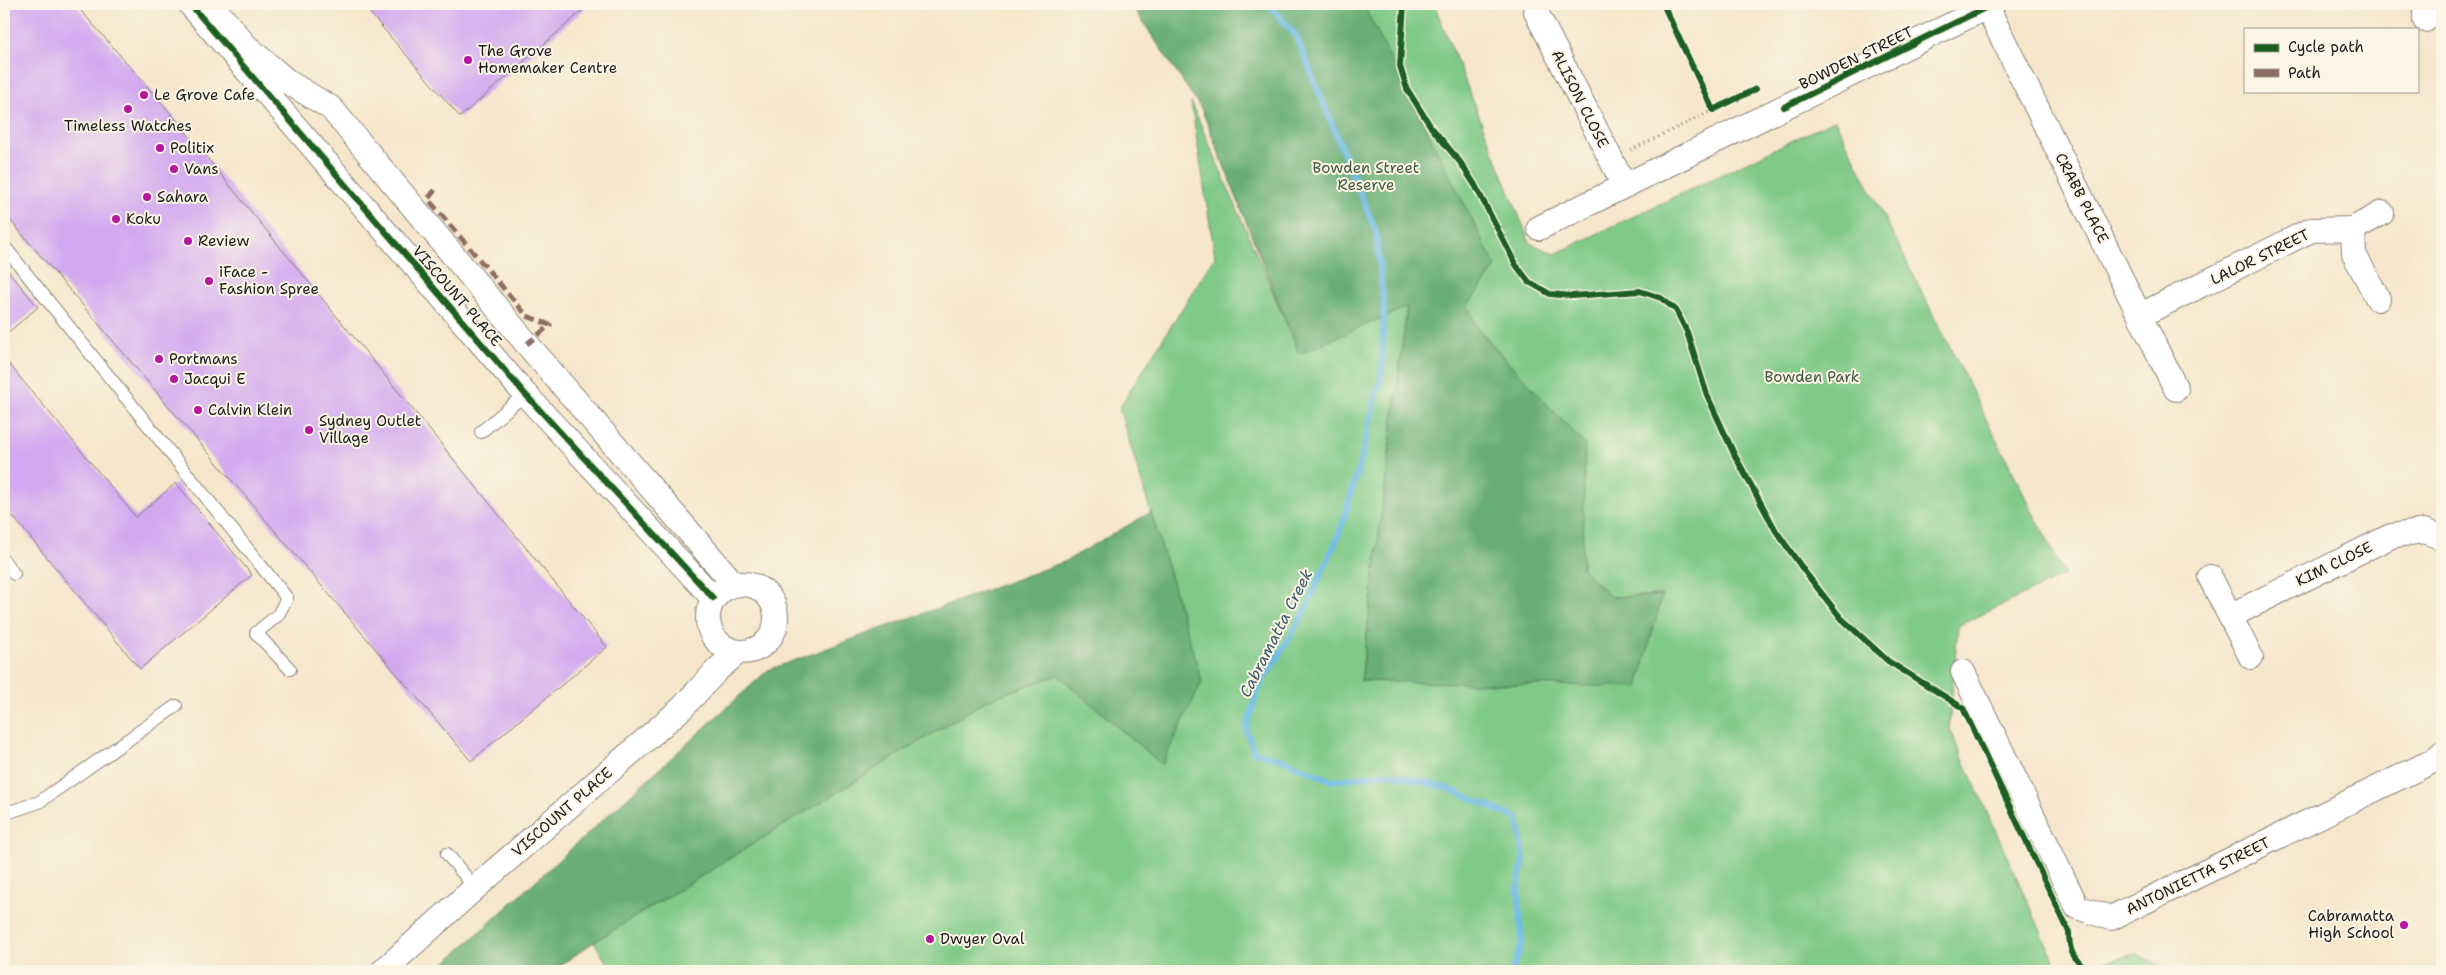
<svg xmlns="http://www.w3.org/2000/svg" width="2446" height="975" viewBox="0 0 2446 975" font-family="'Shantell Sans',sans-serif">
<rect width="100%" height="100%" fill="#fcf5e5"/>
<filter id="ink" filterUnits="userSpaceOnUse"><feTurbulence type="fractalNoise" baseFrequency=".02" numOctaves="2"/><feDisplacementMap in="SourceGraphic" scale="10" xChannelSelector="R" yChannelSelector="G"/><feConvolveMatrix kernelMatrix="1 2 1 2 8 2 1 2 1" color-interpolation-filters="sRGB"/></filter>
<filter id="wash" filterUnits="userSpaceOnUse"><feTurbulence type="fractalNoise" baseFrequency=".0096" numOctaves="4" result="noise"/><feDisplacementMap in="SourceGraphic" scale="20" xChannelSelector="R" yChannelSelector="G"/><feGaussianBlur stdDeviation="1.12" result="paint"/><feColorMatrix in="noise" values="0 0 0 0 0 0 0 0 0 0 0 0 0 0 0 0 0 1.4 0 .05"/><feComposite in="paint" operator="in"/></filter>
<g filter="url(#wash)">
<rect width="100%" height="100%" fill="#f6e6cc"/>
<path fill="#80ca87" stroke="#4e7352" fill-rule="evenodd" d="M1131,4h303l96,239 25,11 280,-134 230,455 -107,51 -9,102 110,243h-1447l-18,-29 393,-242 71,-26 70,62 74,-54 -83,-274 96,-151 -24,-155 98,228 -87,-220zM1495,268l-27,37 8,22 30,32 76,210 28,28 52,-2 -301,86 46,-375z
M2137,954l34,17h-107z"/>
<path fill="#68ae74" stroke="#426548" d="M1131,4h232l133,263 -28,38 8,22 109,118 -3,124 29,28 51,-2 -24,92 -277,-6 46,-374 -108,47 -97,-244z
M1151,512l51,170 -40,83 -104,-90 -71,25 -393,242 -42,29h-101l-8,-6 325,-295 298,-109z"/>
<g fill="none" stroke-linecap="round" stroke-linejoin="round">
<path stroke="#69bae4" stroke-width="6" d="M1269,4l27,32 80,196 8,74 -2,66 -23,95 -21,70 -35,78 -44,73 -13,41 8,23 28,7 50,22 55,-8 60,15 71,31 6,39 -6,28 4,57 -10,28"/>
</g>
<g id="blocks">
<path fill="#d2a9f0" d="M4,4h71l93,106 439,537 -136,114 -467,-548z
M362,4h228l-130,113z
M4,266l34,41 -34,29z
M4,358l132,159 40,-34 76,92 -112,94 -136,-163z"/>
</g>
</g>
<g filter="url(#ink)">
<use href="#blocks" fill-opacity="0" stroke="#898174" stroke-width="1"/>
<g fill="none" stroke-linecap="round" stroke-linejoin="round">
<defs>
<path id="service" d="M4,246l283,352 -9,17 -22,18 34,36
M481,432l44,-38
M4,561l10,13
M4,814l35,-12 137,-96
M447,854l28,34"/>
<path id="minor" d="M190,4l335,390 188,204
M1987,7l189,382
M215,9l30,36 43,37 43,26 196,236 207,240
M1536,12l88,173
M2425,20v-16
M1539,228l454,-224
M2353,229l1,25 24,45
M2141,315l170,-85 42,-1 29,-16
M2210,577l41,80
M708 618a34 34 0 1 1 68 0a34 34 0 1 1-68 0Z
M2230,616l161,-80 33,-5 18,7
M1963,672l114,235 34,11 324,-158 7,-7
M383,971l92,-83 207,-180 36,-39 20,-17"/>
</defs>
<use href="#service" stroke="#898174" stroke-width="14"/>
<use href="#minor" stroke="#898174" stroke-width="26"/>
<path stroke="#898174" stroke-width="3" stroke-dasharray="1 4" stroke-linecap="butt" d="M1631,150l82,-40"/>
<use href="#service" stroke="#fff" stroke-width="12"/>
<use href="#minor" stroke="#fff" stroke-width="24"/>
<path stroke="#8d6e63" stroke-width="5" stroke-dasharray="10 5" stroke-linecap="butt" d="M435,190l-7,9 99,117 23,9 -23,19"/>
<defs>
<path id="cycleway" d="M190,4l335,390 188,204
M1404,4l-4,62 7,23 24,38 29,35 15,23 41,80 13,17 21,12 22,2 68,-5 21,7 15,12 11,22 20,63 27,59 42,77 29,41 36,46 47,43 75,47 106,224c0,20 4,25 18,39
M1663,4l50,106 43,-21
M1784,107l209,-103"/>
</defs>
<use href="#cycleway" stroke="#fcf5e5" stroke-width="9"/>
<use href="#cycleway" stroke="#1b5e20" stroke-width="6"/>
</g>
</g>
<g fill="#b5179e" stroke="#fcf5e5" stroke-width="2">
<circle cx="468" cy="60" r="5"/>
<circle cx="144" cy="95" r="5"/>
<circle cx="128" cy="109" r="5"/>
<circle cx="160" cy="148" r="5"/>
<circle cx="174" cy="169" r="5"/>
<circle cx="147" cy="197" r="5"/>
<circle cx="116" cy="219" r="5"/>
<circle cx="188" cy="241" r="5"/>
<circle cx="209" cy="281" r="5"/>
<circle cx="159" cy="359" r="5"/>
<circle cx="174" cy="379" r="5"/>
<circle cx="198" cy="410" r="5"/>
<circle cx="309" cy="430" r="5"/>
<circle cx="2404" cy="925" r="5"/>
<circle cx="930" cy="939" r="5"/>
</g>
<g text-anchor="middle" dominant-baseline="central" stroke-width="4" stroke-linejoin="round" paint-order="stroke">
<g font-size="15" fill="#1c1c1c" stroke="#fcf5e5" text-anchor="start">
<text x="478" y="51">The Grove<tspan x="478" dy="17">Homemaker Centre</tspan></text>
<text x="154" y="95">Le Grove Cafe</text>
<text x="128" y="126" text-anchor="middle">Timeless Watches</text>
<text x="170" y="148">Politix</text>
<text x="184" y="169">Vans</text>
<text x="157" y="197">Sahara</text>
<text x="126" y="219">Koku</text>
<text x="198" y="241">Review</text>
<text x="219" y="272">iFace -<tspan x="219" dy="17">Fashion Spree</tspan></text>
<text x="169" y="359">Portmans</text>
<text x="184" y="379">Jacqui E</text>
<text x="208" y="410">Calvin Klein</text>
<text x="319" y="421">Sydney Outlet<tspan x="319" dy="17">Village</tspan></text>
<text x="2394" y="916" text-anchor="end">Cabramatta<tspan x="2394" dy="17">High School</tspan></text>
<text x="940" y="939">Dwyer Oval</text>
</g>
<g font-size="15" fill="#1c1c1c" stroke="#fcf5e5">
<text transform="translate(1856 58) rotate(-26)">BOWDEN STREET</text>
<text transform="translate(1580 99) rotate(63)">ALISON CLOSE</text>
<text transform="translate(2082 198) rotate(63)">CRABB PLACE</text>
<text transform="translate(2260 257) rotate(-26)">LALOR STREET</text>
<text transform="translate(457 296) rotate(49)">VISCOUNT PLACE</text>
<text transform="translate(2334 564) rotate(-26)">KIM CLOSE</text>
<text transform="translate(562 812) rotate(-41)">VISCOUNT PLACE</text>
<text transform="translate(2198 876) rotate(-26)">ANTONIETTA STREET</text>
</g>
<g font-size="15" fill="#3f5941" stroke="#fcf5e5">
<text x="1366" y="168">Bowden Street<tspan x="1366" dy="17">Reserve</tspan></text>
<text x="1812" y="377">Bowden Park</text>
</g>
<g font-size="16" font-style="italic" fill="#3b5b6c" stroke="#fcf5e5">
<text transform="translate(1276 633) rotate(-63)">Cabramatta Creek</text>
</g>
</g>
<rect width="2446" height="975" fill="none" stroke="#fcf5e5" stroke-width="20"/>
<rect x="2244" y="28" width="175" height="65" fill="#fcf5e5" stroke="#a29e95"/>
<rect x="2254" y="44" width="25" height="8" fill="#1b5e20" stroke="#a29e95"/>
<text x="2288" y="52" font-size="15" fill="#1c1c1c">Cycle path</text>
<rect x="2254" y="69" width="25" height="8" fill="#8d6e63" stroke="#a29e95"/>
<text x="2288" y="78" font-size="15" fill="#1c1c1c">Path</text>
</svg>
